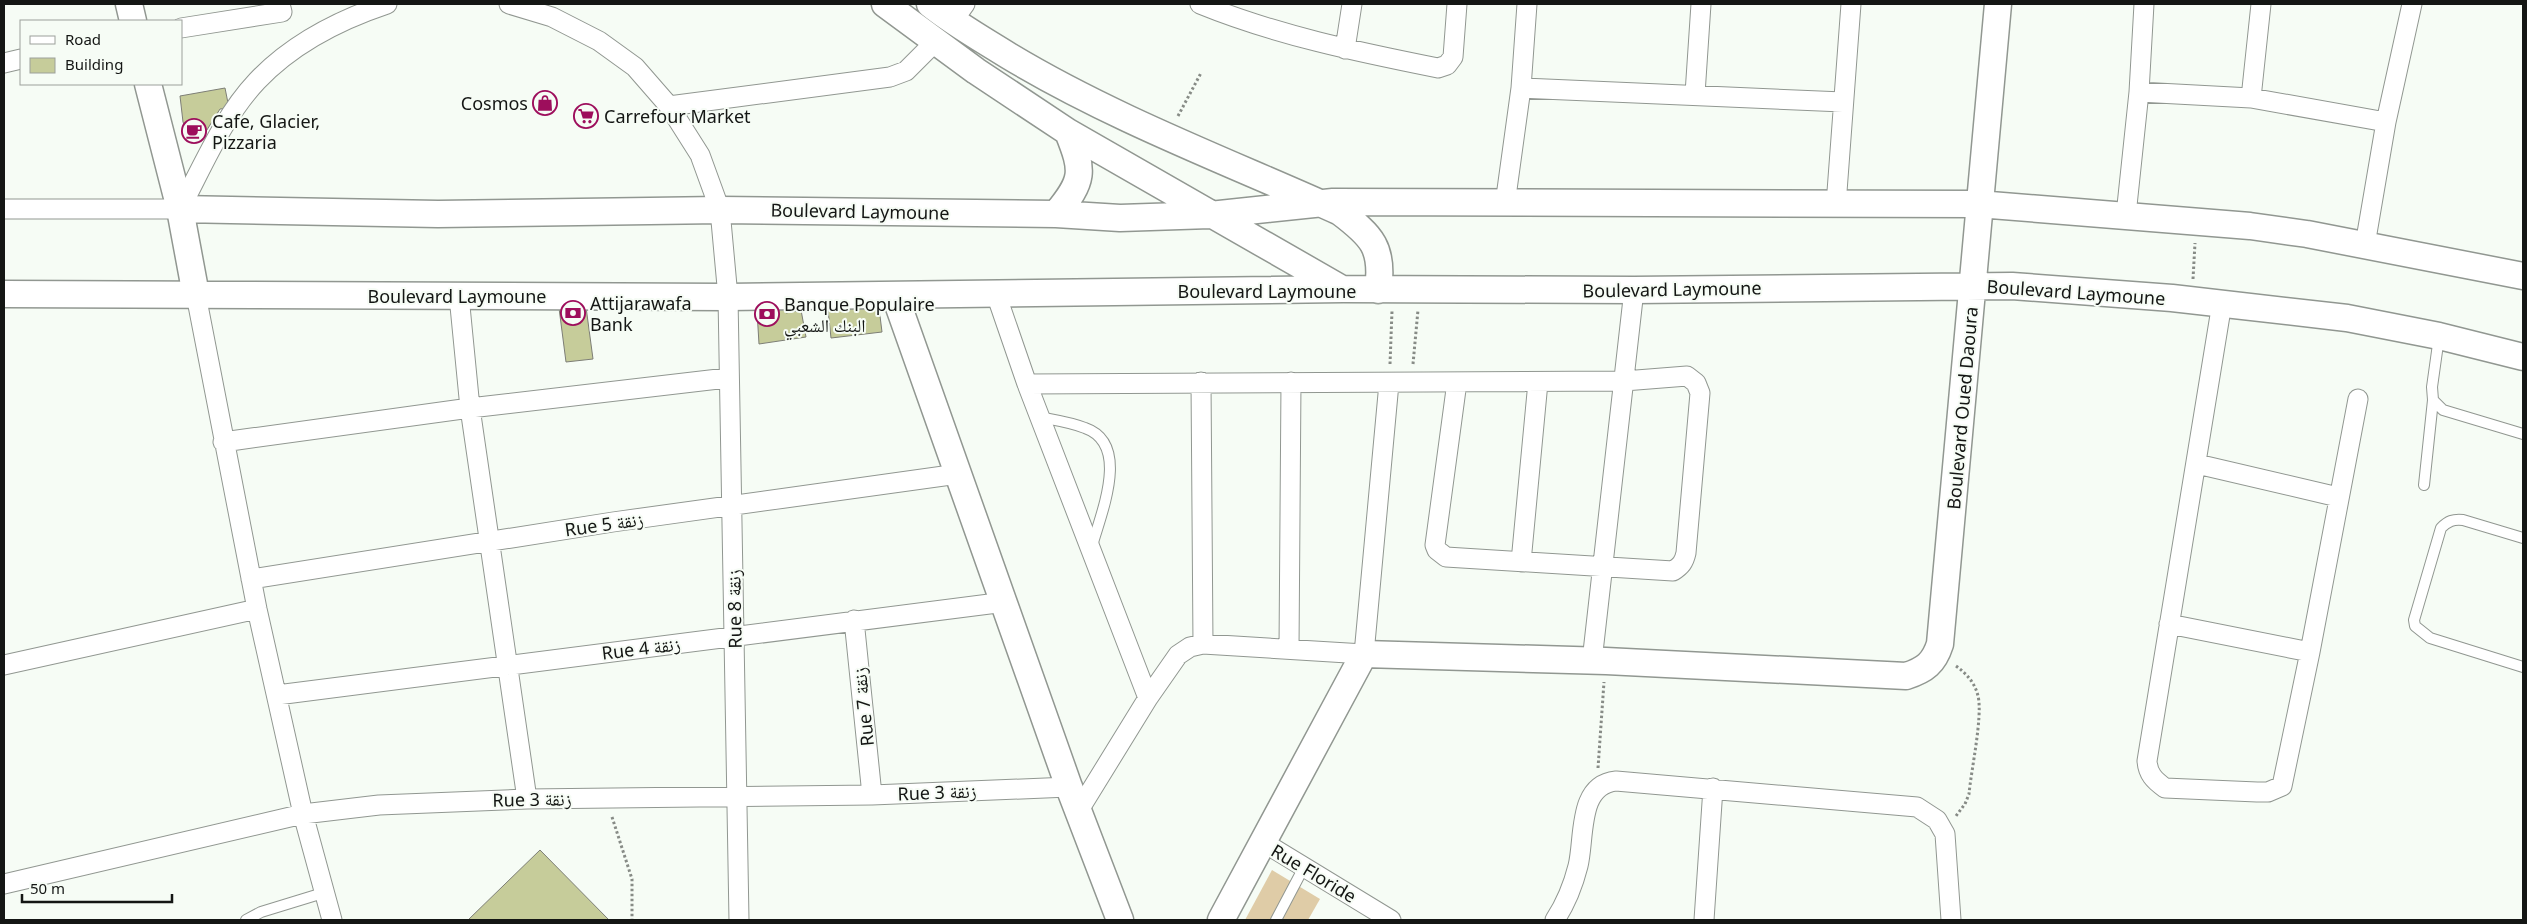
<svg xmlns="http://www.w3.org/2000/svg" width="2527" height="924" viewBox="0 0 2527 924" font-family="'Noto Sans','Noto Naskh Arabic',sans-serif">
<rect width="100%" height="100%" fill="#f6fcf5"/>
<path fill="#dfcca7" d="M1272,870l48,29 -12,21h-63z"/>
<path fill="#c6cc9a" stroke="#7d7e76" d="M225,88l4,20 -9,1 -15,24 -12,3 -5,-3 -5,-11 -3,-26z
M785,302l1,11 15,-3 5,27 -47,7 -2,-33 3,-4z
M834,306l45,2 3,24 -51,6 -3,-28h6z
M586,307l7,52 -27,3 -7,-54z
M540,850l69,70h-141z"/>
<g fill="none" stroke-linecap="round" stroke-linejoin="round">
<defs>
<path id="lane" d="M2439,337l-7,50 1,13 10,10 80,24
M1039,417c15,3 31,5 46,11 46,16 16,85 7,118
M2424,485l9,-85
M2523,538l-60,-18c-10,-1 -15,1 -22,8l-27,92 1,6 15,12 93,29
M246,920l15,-8 62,-19
M1276,920l28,-53"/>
<path id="street" d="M509,4l43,13 47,24 36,26 34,39 31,49 20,55 8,87 11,623
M1200,4c76,31 158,48 238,64l9,-3 6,-8 4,-53
M952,22l13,-18
M181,28l101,-16 -2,-8
M1345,49l7,-45
M4,63l17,-4
M1521,88l322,14
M2139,92l112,6 135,24
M1695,94l6,-90
M2251,98l10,-94
M669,106l221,-29 16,-6 29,-29
M1505,204l16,-116 6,-84
M1836,205l15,-201
M4,209h176c23,-43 43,-92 77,-128 35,-37 82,-61 130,-77
M2126,215l13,-123 5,-88
M2365,245l21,-123 26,-118
M996,294l31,90 121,314
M196,295l61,314 46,205 29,106
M459,296l11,112 57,391
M2222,303l-75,458c1,13 7,19 18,27l92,4h11l14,-6 28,-134 48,-253
M1201,382l2,262
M1027,384l597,-3 63,-5 9,7 4,10 -14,160c-2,9 -5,13 -13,18l-227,-14 -9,-7 -2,-5 22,-163
M223,442l247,-34 257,-30
M2197,464l141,33
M1521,562l17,-180
M251,579l362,-57 345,-48
M854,620l18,175
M2169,624l141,28
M1289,649l2,-267
M1592,661l42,-371
M4,665l253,-56
M277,695l728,-93
M1079,810l69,-112 30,-43 12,-8 13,-3 161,10 25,-271
M1263,842l128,78
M4,884l299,-70 76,-9 148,-6 345,-4 197,-8
M1555,920c11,-17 18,-34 23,-54 7,-28 -1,-81 38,-85l301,26 20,13 8,14 6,86
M1704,920l9,-132"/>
<path id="secondary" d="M129,4l4,17
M885,4l91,67 92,61 274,157
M930,4c25,20 52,35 79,52 105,63 220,106 331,156 32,24 44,36 38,78
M148,84l32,125 16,86
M180,209l258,5 282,-4 336,4 64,4 90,-3 123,-13 645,2 272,22 57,8 216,42
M1056,214c28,-34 28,-42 12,-82
M4,294l724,3 615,-8 291,1 378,-4 160,12 175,20 92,18 84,21
M895,296l174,491 51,133
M1221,920l143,-266 242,7 300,15c19,-6 28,-13 34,-32l58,-640"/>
</defs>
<use href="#lane" stroke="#919791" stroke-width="12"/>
<use href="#street" stroke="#919791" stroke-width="21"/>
<use href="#secondary" stroke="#919791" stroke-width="29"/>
<path stroke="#878b86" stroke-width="3" stroke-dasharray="2.5 2.5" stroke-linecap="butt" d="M1178,116l23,-43
M2193,279l2,-36
M1390,364l2,-53
M1413,364l5,-54
M1956,666c11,8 19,17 22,30 5,20 -7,75 -9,98l-4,10 -9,12
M1598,768l6,-86
M612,817l20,62v41"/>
<use href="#lane" stroke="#fff" stroke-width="10"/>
<use href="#street" stroke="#fff" stroke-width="19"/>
<use href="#secondary" stroke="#fff" stroke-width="26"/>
</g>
<defs>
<symbol id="shop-ring" viewBox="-11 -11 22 22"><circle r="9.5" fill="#f6fcf5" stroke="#9d0e5c" stroke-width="1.5"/><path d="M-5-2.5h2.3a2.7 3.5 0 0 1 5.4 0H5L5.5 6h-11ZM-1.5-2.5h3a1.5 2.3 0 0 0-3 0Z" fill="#9d0e5c"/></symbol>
<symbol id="supermarket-ring" viewBox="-11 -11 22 22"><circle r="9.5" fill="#f6fcf5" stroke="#9d0e5c" stroke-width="1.5"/><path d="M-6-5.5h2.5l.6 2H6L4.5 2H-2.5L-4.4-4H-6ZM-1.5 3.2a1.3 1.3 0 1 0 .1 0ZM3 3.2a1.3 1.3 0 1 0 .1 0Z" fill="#9d0e5c"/></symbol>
<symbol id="cafe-ring" viewBox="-11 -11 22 22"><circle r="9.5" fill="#f6fcf5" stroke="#9d0e5c" stroke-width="1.5"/><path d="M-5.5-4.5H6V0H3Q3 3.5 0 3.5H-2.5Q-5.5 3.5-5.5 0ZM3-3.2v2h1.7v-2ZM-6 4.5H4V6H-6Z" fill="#9d0e5c"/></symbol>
<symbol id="bank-ring" viewBox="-11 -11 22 22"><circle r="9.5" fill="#f6fcf5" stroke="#9d0e5c" stroke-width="1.5"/><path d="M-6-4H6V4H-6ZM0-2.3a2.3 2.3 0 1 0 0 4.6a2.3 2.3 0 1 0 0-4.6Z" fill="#9d0e5c"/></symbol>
</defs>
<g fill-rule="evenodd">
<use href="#shop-ring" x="531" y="89" width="28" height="28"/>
<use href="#supermarket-ring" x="572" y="102" width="28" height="28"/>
<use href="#cafe-ring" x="180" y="117" width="28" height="28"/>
<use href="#bank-ring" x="559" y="299" width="28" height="28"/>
<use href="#bank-ring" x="753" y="300" width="28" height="28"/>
</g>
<g text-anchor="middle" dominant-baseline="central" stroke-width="4" stroke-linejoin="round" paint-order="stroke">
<g font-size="18" fill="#141614" stroke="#f6fcf5" text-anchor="start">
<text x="528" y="103" text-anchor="end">Cosmos</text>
<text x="604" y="116">Carrefour Market</text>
<text x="212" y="121">Cafe, Glacier,<tspan x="212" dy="21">Pizzaria</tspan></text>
<text x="590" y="303">Attijarawafa<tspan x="590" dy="21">Bank</tspan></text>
<text x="784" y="304">Banque Populaire<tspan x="784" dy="21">البنك الشعبي</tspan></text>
</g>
<g font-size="18" fill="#141614" stroke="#f6fcf5">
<text transform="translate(860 211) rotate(1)">Boulevard Laymoune</text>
<text transform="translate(1672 289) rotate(-1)">Boulevard Laymoune</text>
<text x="1267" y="291">Boulevard Laymoune</text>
<text transform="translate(2076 292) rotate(4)">Boulevard Laymoune</text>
<text x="457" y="296">Boulevard Laymoune</text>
<text transform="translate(1962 408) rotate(-85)">Boulevard Oued Daoura</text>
<text transform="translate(604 524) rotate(-8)">Rue 5 زنقة</text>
<text transform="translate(734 609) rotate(-91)">Rue 8 زنقة</text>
<text transform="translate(641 648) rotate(-7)">Rue 4 زنقة</text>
<text transform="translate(863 707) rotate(-96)">Rue 7 زنقة</text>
<text transform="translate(937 792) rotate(-2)">Rue 3 زنقة</text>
<text transform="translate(532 799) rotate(-1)">Rue 3 زنقة</text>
<text transform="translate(1314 873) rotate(31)">Rue Floride</text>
</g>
</g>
<rect width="2527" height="924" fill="none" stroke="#141614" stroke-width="10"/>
<rect x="20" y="20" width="162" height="65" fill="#f6fcf5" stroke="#9ca09b"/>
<rect x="30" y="36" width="25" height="8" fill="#ffffff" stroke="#9ca09b"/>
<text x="65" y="45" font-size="15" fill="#141614">Road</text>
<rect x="30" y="58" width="25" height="15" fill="#c6cc9a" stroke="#9ca09b"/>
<text x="65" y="70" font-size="15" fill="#141614">Building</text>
<path d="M22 894v8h150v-8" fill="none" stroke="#141614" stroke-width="2.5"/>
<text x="30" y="894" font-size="15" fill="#141614" stroke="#f6fcf5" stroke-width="4" paint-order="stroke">50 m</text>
</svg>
